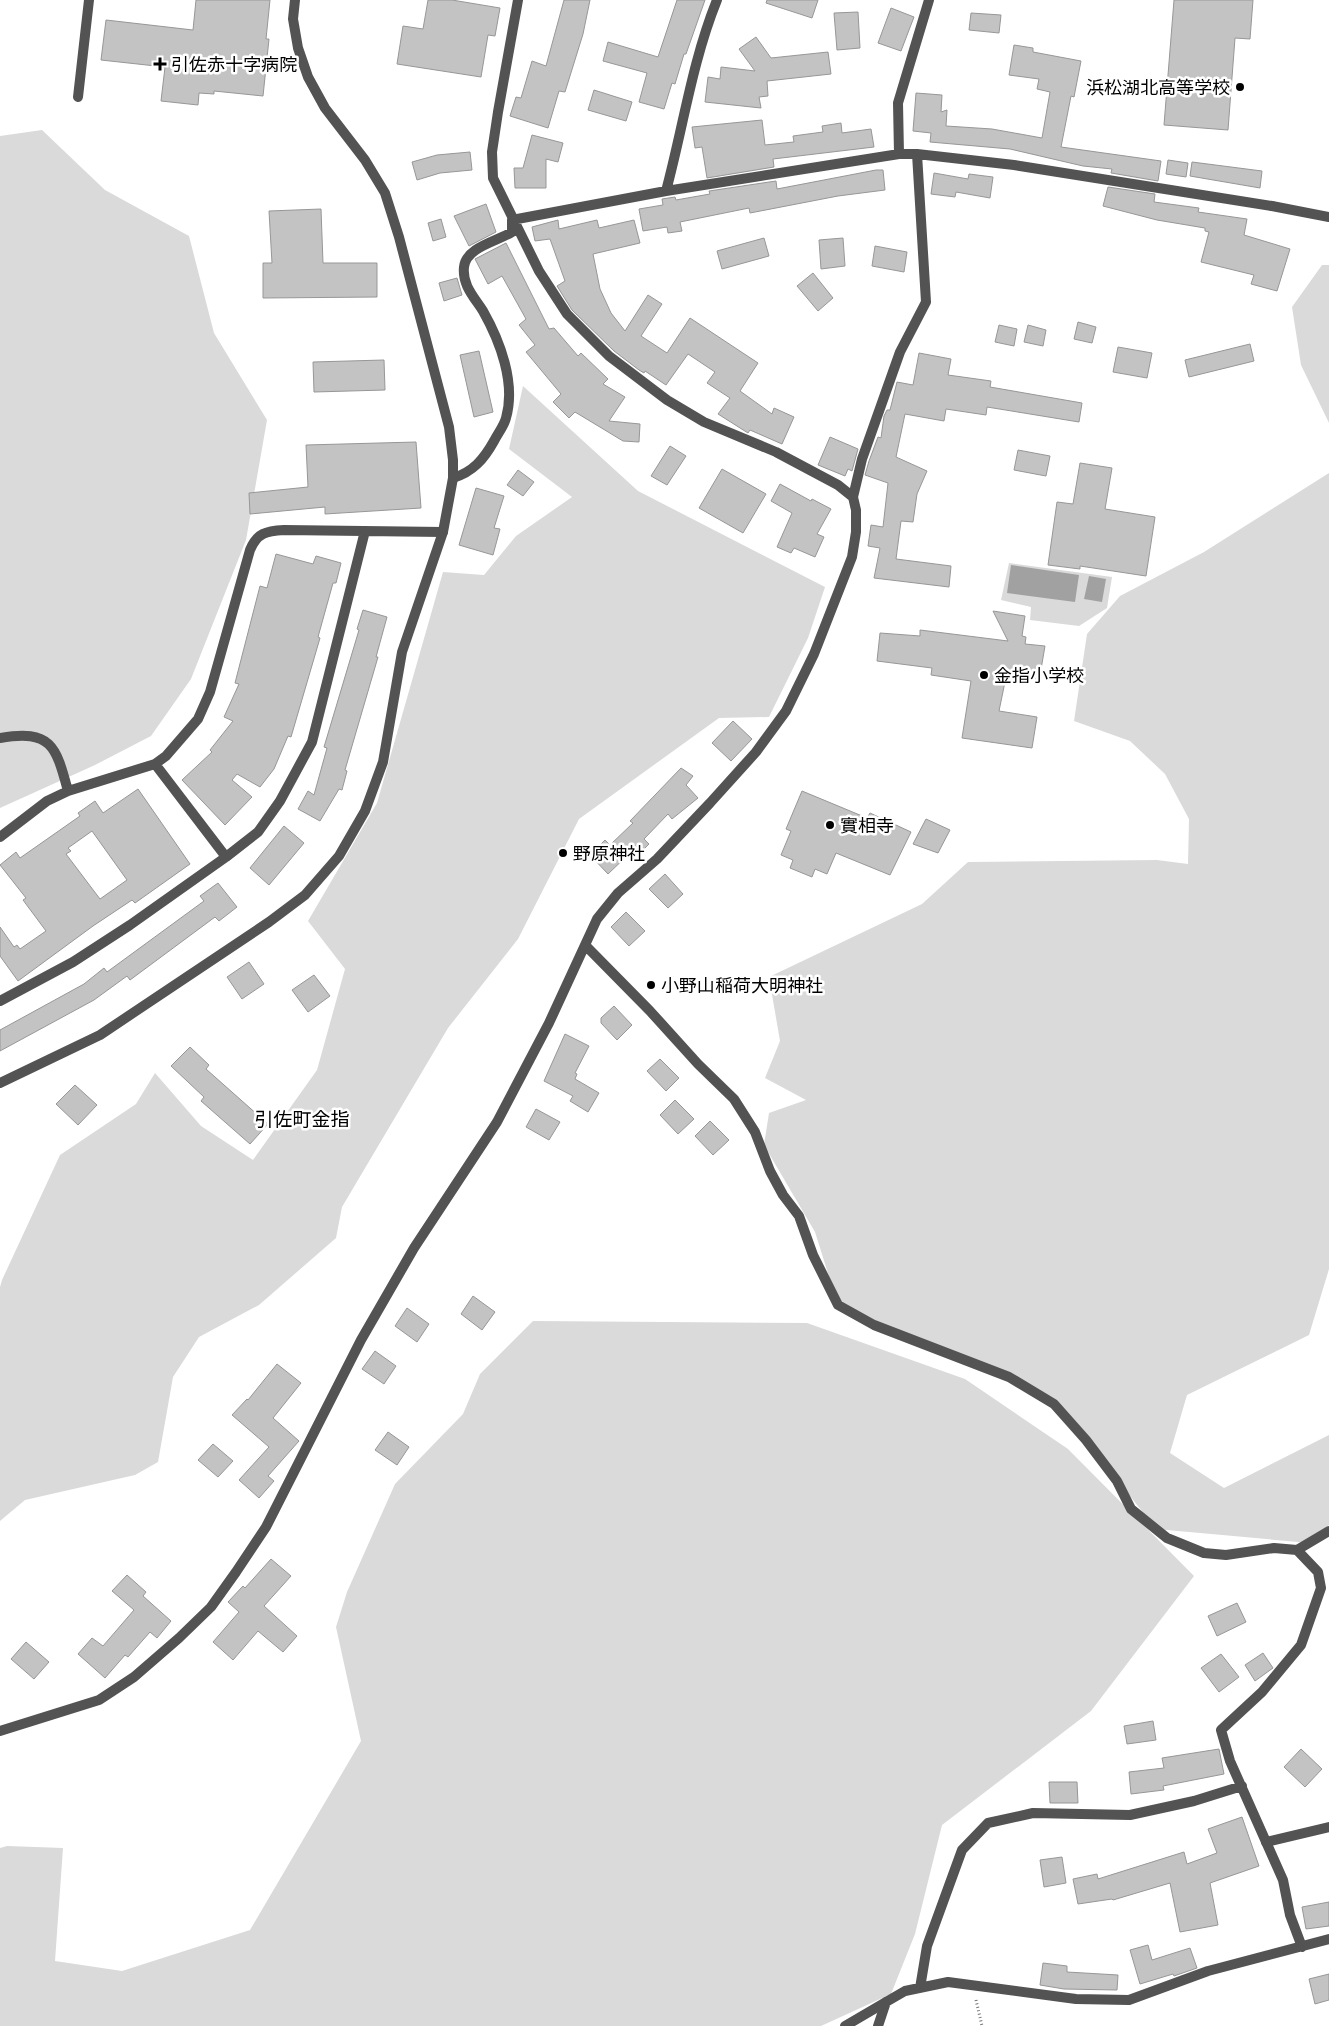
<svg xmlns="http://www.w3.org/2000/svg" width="1329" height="2026" viewBox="0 0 1329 2026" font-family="'Asap Condensed','Noto Sans JP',sans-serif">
<rect width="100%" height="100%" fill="#fff"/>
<path fill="#dadada" d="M42,130l63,60 84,46 25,97 53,87 -21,120 -55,139 -40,57 -56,29 -95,43v-672z
M1322,265h7v158l-28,-58 -9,-58z
M523,386l115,105 187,96 -17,51 -39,79 -50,1 -140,101 -61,120 -70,89 -106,179 -6,31 -77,67 -60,32 -26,40 -15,85 -23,13 -110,25 -25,21v-234l2,-7 58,-125 76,-51 19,-31 46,53 52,34 64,-90 28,-101 -37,-48 69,-118 66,-231 41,3 32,-39 56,-39 -63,-48z
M1329,473v796l-20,66 -122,60 -17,58 54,35 105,-53v90l-20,18 -153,-14 -70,-89 -49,-46 -199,-89 -23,-73 -51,-87 5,-32 37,-13 -41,-22 15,-37 -11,-64 153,-73 46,-42 189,-2 31,4 1,-45 -24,-45 -35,-33 -56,-20 13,-87 33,-38 84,-44z
M1009,563l103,14 -5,31 -28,18 -49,-6 1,-13 -30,-7z
M533,1321l274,2 158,56 103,70 126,127 -103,135 -149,114 -27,109 -24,60 -70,32h-821v-178l7,-2 56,2 -8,113 67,10 128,-41 111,-189 -25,-114 11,-35 48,-108 68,-70 17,-40z"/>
<path fill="#a1a1a1" d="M1011,565l68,10 -4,27 -68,-9z
M1089,576l17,3 -4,23 -18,-3z"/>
<path fill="#c3c3c3" stroke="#979797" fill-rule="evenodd" d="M196,0h74l-4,39h3l-6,57 -49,-5v3l-15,-1 -1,12 -37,-4 4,-34 -64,-7 5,-40 87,10z
M428,0h24l48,8 -5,28 -7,-1 -7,42 -84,-13 6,-38 20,3z
M564,0h26l-7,34 -18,58 -6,-1 -11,37 -38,-12 6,-19 5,1 11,-37 14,5z
M677,0h28l-19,54h-2l-9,30 -3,-1 -8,26 -25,-7 8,-29 -44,-12 5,-19 50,15z
M767,0h51l-6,18 -46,-15z
M1174,0h79l-3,39 -15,-1 -7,92 -64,-5z
M891,8l23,9 -13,34 -23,-8z
M858,12l2,36 -23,2 -3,-37z
M971,13l30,2 -2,18 -30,-3z
M756,37l15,21 57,-6 3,22 -64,7 1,15 -9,1 2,11 -56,-6 3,-25 12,2 1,-12 34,4 -16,-22z
M1014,45l19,3v4l48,9 -7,36 -3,-1 -10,51 100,14 -3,20 -47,-8 1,-4 -29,-3 -73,-17 -80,-7 1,-9 -18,-2 3,-38 26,2 -1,17 6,-2 -1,16 46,3 50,9 8,-46 -13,-3 2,-10 -30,-4z
M594,90l38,12 -6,19 -38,-11z
M762,120l3,25 29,-3 -1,-6 30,-4 -1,-6 19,-3 1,10 29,-4 3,18 -101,12 1,8 -67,11 -5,-31 -7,1 -3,-21z
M532,135l31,8 -5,19 -12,-3v29h-31l-1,-20h9z
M470,152l2,18 -32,3 -23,7 -5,-18 25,-7z
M1168,160l20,3 -2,14 -20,-3z
M1192,162l70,9 -2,17 -70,-12z
M876,170h7l2,20 -47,6 -88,17 -1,-5 -69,14 2,9 -14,2 -1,-6 -24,4 -4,-22 24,-4 -1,-6 13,-2 1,3 34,-6 -1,-3 67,-10 1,8z
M934,173l34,6 1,-5 24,3 -3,21 -34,-6 -1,5 -24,-3z
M1108,187l47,7 -1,8 45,6 -1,4 49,7 -3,16 46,14 -13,42 -26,-7 3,-9 -53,-13 8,-30 -4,-1v-3l-48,-8 -54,-14z
M486,204l10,28 -27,14 -15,-30z
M321,209l2,54h54v34l-114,1v-35h9l-3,-52z
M441,219l5,18 -13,4 -5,-18z
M558,220l1,9 38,-9 2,8 35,-8 6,23 -47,11 7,35 11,24 14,18 23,-36 14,9 -21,32 26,17 23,-35 68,45 -18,28 32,23 2,-6 20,9 -12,27 -32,-14 -2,3 -30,-19 12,-16 -23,-15 8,-11 -27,-18 -22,31 -21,-14 -1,2 -5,-3 -25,-19 -42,-41 -15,-24 8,-5 -15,-42 -15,2 -3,-14z
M764,238l5,18 -47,13 -5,-18z
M843,238l2,28 -24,3 -2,-29z
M506,243l43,86 5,-1 24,28 3,-3 27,26 -5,5 22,13 -16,24 31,3 -1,18 -16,-1 -48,-29 -6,6 -16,-16 8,-8 -35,-42 9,-7 -16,-20 7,-6 -24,-43 -14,8 -13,-25z
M875,246l32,6 -3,20 -32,-6z
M813,273l20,25 -15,13 -21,-25z
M457,278l5,17 -18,6 -5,-18z
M1078,322l18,5 -4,16 -18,-4z
M999,325l18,4 -3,17 -19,-4z
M1028,325l18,5 -3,16 -19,-4z
M1250,344l4,17 -65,16 -4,-17z
M1118,347l34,6 -5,25 -34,-6z
M479,351l14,61 -19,5 -14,-62z
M919,353l32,6 -3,16 43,6 -1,6 92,16 -3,19 -92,-15 -1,8 -40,-6 -2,12 -39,-7 -9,43 31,14 -10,23 -4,28 -12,-1 -5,38 55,7 -2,21 -75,-9 6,-30 -12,-2 3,-21 12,2 5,-44 -23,-8 4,-14 9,-24 3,1 3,-22 3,-6h3l7,-28 16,3z
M384,360l1,30 -71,2 -1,-30z
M830,437l28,12 -6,22 -4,-2 -3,7 -27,-11z
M416,442l5,66 -96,6v-7l-75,7 -1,-21 59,-6 -2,-42z
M670,446l16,10 -19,29 -16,-9z
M1018,450l32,6 -4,20 -32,-6z
M1080,463l32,5 -7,41 50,8 -9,59 -66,-10v3l-32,-4 9,-63 16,2z
M722,469l44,25 -23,39 -44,-25z
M518,470l16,12 -11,14 -16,-11z
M780,484l31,17 1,-2 19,10 -14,25 7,3 -9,20 -21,-9 -3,5 -14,-6 15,-34 -21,-12z
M476,488l28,8 -10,32 6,1 -7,26 -34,-10z
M276,554l37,10 3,-8 25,7 -5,20h-3l-15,54 2,1 -29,99 -3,-1 -14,33 -14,18 -23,-13 -5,6 20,17 -27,28 -43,-45 30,-28 -2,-2 23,-29 -9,-4 15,-33 -4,-1 25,-97 7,2z
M363,610l24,7 -11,40h2l-33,113 2,1 -5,19 -3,-1 -19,32 -22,-12 10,-18 6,4 13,-47 -3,-1 35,-117 -2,-1z
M993,611l32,5 -3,20 4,1 -1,7 20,2 -6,35 -33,-4 -7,34 38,6 -5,31 -70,-10 9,-57 -40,-6 1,-7 -55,-7 3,-28 40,3v-6l88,11z
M733,721l19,18 -21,22 -19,-18z
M681,768l12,8 -7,9 12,13 -26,21 -4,-5 -24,25 5,5 -15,15 -5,-5 -21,20 -18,-19 15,-15 5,5 23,-22 -3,-2z
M138,789l52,75 -55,39 -3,-3 -39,26 -75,55 -18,-25v-29l14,20 3,-2 3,4 26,-18 -23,-31 3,-2 -26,-33 16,-13 4,6 60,-42 -2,-3 17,-12 8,12zM92,831l35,49 -27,19 -34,-45 5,-3 -3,-3z
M802,791l65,27 3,-5 41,19 -21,43 -54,-22 -9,21 -12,-5 -3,8 -22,-9 3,-8 -12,-5 10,-24 -5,-2z
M926,819l24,11 -12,23 -25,-9z
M284,826l20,17 -35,42 -19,-17z
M665,874l18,20 -15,14 -19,-19z
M218,883l19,24 -18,14 -4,-4 -85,63 -3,-4 -33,24 -94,51v-21l84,-46 20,-16 3,4 97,-71 -4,-5z
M626,912l19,19 -16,15 -18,-19z
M249,962l15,22 -22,15 -15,-22z
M314,975l16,21 -22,16 -16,-22z
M614,1006l18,19 -15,15 -16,-17v-5z
M565,1034l24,12 -14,27 2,1 -2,5 24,14 -11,19 -18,-11 3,-5 -29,-15z
M190,1047l19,18 -3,4 62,55 -18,20 -49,-43 3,-4 -33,-31z
M660,1059l19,19 -13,13 -19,-20z
M75,1085l22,20 -19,20 -22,-21z
M675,1100l19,19 -16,15 -18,-19z
M536,1109l24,13 -11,18 -23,-13z
M710,1121l19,19 -16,15 -18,-19z
M473,1296l22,16 -13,18 -21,-16z
M407,1308l22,16 -12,18 -22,-16z
M375,1351l21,15 -12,18 -22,-15z
M277,1364l24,19 -28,35 26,23 -31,35 6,5 -15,17 -20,-18 30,-33 -37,-32 15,-16 1,1z
M388,1432l21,15 -12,18 -22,-15z
M213,1444l20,17 -15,16 -20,-17z
M271,1559l20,17 -27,30 33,30 -14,16 -25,-21 -25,29 -20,-18 26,-30 -11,-10 15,-16 2,2z
M127,1575l19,17 -3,4 28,25 -14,17 -7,-6 -22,25 -3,-2 -20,23 -27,-24 14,-16 11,8 31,-36 -22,-19z
M1237,1603l9,19 -29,14 -9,-20z
M26,1642l23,20 -15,17 -23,-20z
M1263,1653l10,15 -18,13 -10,-16z
M1221,1654l18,23 -20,15 -18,-24z
M1153,1721l3,19 -29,4 -3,-18z
M1219,1749l5,25 -61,12 1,4 -33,4 -2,-22 35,-4 -2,-10z
M1301,1749l21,20 -17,18 -21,-20z
M1049,1782h28l1,21h-28z
M1242,1817l17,49 -49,17 8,42 -38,7 -10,-49 -57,17 -1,-1 -34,5 -5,-25 24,-5 1,5 86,-27 3,12 30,-11 -9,-24z
M1062,1857l4,26 -22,4 -4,-27z
M1329,1902v24l-23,3 -4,-22z
M1148,1945l4,15 38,-12 7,20 -23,8 -1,-2 -33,10 -10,-34z
M1043,1963l24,3v6l51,3 -1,15 -53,-1 -24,-4z
M1329,1974v26l-14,4 -6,-25z"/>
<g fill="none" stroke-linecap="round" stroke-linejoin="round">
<path stroke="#757575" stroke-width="3" stroke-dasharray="1 2.5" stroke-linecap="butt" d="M976,2000l6,26"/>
<path stroke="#535353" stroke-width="10" d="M1297,1550l32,-19
M1266,1842l63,-15"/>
<path stroke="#535353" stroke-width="10" d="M78,97l11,-97
M899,154l-1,-51 31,-103
M666,191c17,-63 26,-129 51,-191
M453,478c20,-6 31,-19 41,-37 4,-8 10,-15 12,-23 10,-35 -6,-77 -23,-107 -9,-14 -21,-26 -19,-44 2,-20 34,-26 48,-35v-12l154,-29 233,-37h18l97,11 258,41
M853,497l9,-38 38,-107 26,-50 -9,-148
M0,738c52,-9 56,9 68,53
M155,764l71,93
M0,837l47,-36 21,-10 87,-27 11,-8 32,-37 12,-27 40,-142c7,-17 16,-19 34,-20l159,2
M586,946l64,65 48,53 36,35 21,33 15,39 13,24 16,21 14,39 25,50 36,20 135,52 45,27 32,36 31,41 14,28 36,29 37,15 22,2 48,-7 23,2 21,22 3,16 -20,57 -39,47 -41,38 9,31 53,119 7,35 12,32
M0,1001l73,-39 57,-37 96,-68 32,-25 22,-31 32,-59 53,-211
M0,1731l99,-31 35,-23 45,-39 32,-31 25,-35 30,-45 95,-187 53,-92 83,-126 52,-99 48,-104 21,-26 39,-34 53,-56 46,-51 30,-41 28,-57 38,-97 4,-25v-22l-3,-13 -15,-12 -62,-33 -72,-30 -37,-22 -58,-44 -42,-42 -28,-43 -46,-93 -1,-26 6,-40 20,-112
M920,1988l7,-42 35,-96 26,-27 45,-10 97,2 64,-14 48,-15
M878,2026l8,-24 19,-11 43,-9 128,17 53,1 79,-29 121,-32"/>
<path stroke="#535353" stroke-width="10" d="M1272,206l57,11
M0,1083l100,-48 169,-113 36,-27 34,-39 26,-45 18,-49 19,-110 41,-120 10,-54v-18l-4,-33 -50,-190 -14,-44 -20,-33 -40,-52 -17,-31 -10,-29 -5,-29 2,-19
M845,2026l41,-24"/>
</g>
<g fill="#000" stroke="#fff" stroke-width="2">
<path d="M157.5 56.5h5v5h5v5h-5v5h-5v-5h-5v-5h5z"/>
<circle cx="1240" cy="87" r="5"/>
<circle cx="984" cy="675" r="5"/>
<circle cx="830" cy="825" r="5"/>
<circle cx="563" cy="853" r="5"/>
<circle cx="651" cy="985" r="5"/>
</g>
<g text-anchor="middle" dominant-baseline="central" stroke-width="5" stroke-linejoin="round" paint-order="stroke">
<g font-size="18" fill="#000" stroke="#fff" text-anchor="start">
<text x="171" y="64">引佐赤十字病院</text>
<text x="1230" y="87" text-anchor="end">浜松湖北高等学校</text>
<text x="994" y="675">金指小学校</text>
<text x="840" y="825">實相寺</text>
<text x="573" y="853">野原神社</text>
<text x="661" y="985">小野山稲荷大明神社</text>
</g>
<g font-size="19" fill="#000" stroke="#fff">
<text x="302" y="1119">引佐町金指</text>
</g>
</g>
</svg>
